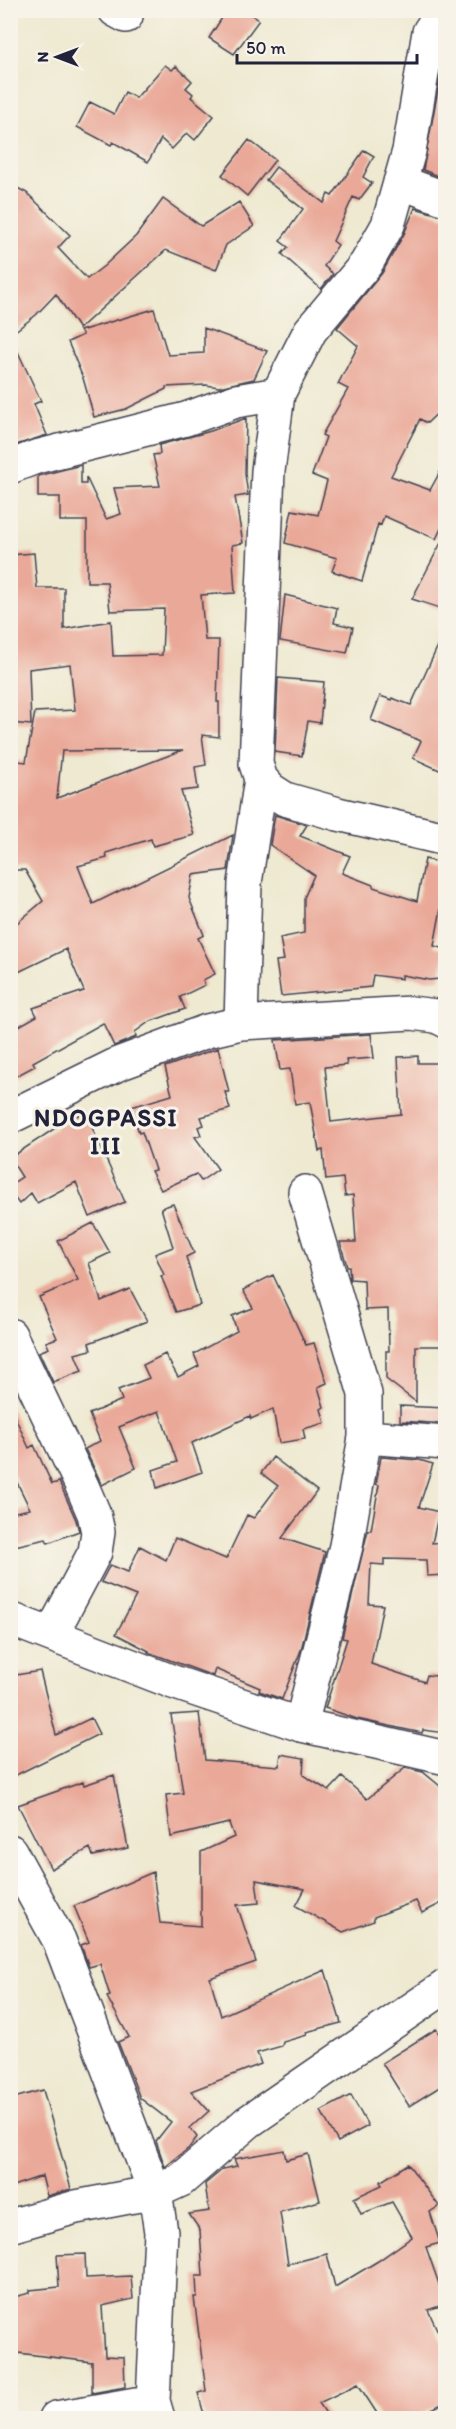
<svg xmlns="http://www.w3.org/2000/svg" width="456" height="2429" viewBox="0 0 456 2429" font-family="Itim,sans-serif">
<rect width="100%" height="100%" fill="#f7f3e8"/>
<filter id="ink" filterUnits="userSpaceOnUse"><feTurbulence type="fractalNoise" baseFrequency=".0167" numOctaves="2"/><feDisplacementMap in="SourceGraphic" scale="12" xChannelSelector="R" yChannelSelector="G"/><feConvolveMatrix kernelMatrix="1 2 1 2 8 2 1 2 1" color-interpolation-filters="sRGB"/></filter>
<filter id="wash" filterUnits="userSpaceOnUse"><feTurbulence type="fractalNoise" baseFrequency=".008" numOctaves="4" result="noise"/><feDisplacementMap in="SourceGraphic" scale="24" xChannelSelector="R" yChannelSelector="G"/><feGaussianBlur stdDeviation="1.35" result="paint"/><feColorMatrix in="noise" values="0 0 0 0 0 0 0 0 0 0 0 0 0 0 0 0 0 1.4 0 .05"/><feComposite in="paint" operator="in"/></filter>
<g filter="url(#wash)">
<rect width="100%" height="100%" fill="#eee9d0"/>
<g id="blocks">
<path fill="#eaa898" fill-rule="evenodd" d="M227,10h17l15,10 -25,34 -25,-16z
M446,47v132l-23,-9z
M165,65l7,5 4,-4 16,15 -6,7 7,6 -2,3 23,19 -19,24 -8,-7 -15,16 -11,-10 -13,23 -35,-20 -2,3 -34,-18 13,-25 24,12 11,-22 11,6z
M249,140l26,20 -28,36 -25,-21z
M364,150l10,6 -11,21 9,6 -13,17 -6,-3 -20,44 5,4 -14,21 9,8 -12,15 -39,-35 6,-7 -8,-6 23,-32 -37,-29 10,-13 48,36 4,-9 4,2z
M10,184l17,9 43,42 -12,13 29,31 17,-13 32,-30 27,-37 38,27 38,-24 15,24 -28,19 -10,25 -50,-20 -87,79 -23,-35 -20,21 -26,20z
M415,208l31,9v188l-19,18 -7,-4 -29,57 39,14 16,-29v57l-10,21 -52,-23 -3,9 -3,-1 -16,57 -30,-10 5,-13 -52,-15 7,-33 26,5 9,-34 -15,-6 14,-38 -4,-2 26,-46 -10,-5 20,-38 -21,-18 45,-55 22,-39z
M154,309l14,46 36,-2v-25l63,23 -13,28 -35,8 -13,-2 -40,2v2l-40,20 -32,8 -11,-39 -15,-36 15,-7 -3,-4z
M10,335l31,66 -7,3 13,31 -31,10 -6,-13z
M246,418l-1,56 3,21 -13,2 8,46 -11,2 3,48 -34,2 4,45h14l-2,62h2v35l-17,-2 4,30 -11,2 3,22 -17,2 13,44 -41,11 -2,-7 -45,14 1,5 -29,8 15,38 140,-69 -5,35 -35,5 -4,23 15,37 -6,3 17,36 -12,6 2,5 -25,12 5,12 -36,13 -14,10 1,5 -22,9 -11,-23 -70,39 2,4 -19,10 -6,-11v-34l27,-15 -4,-8 51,-17 -18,-42 -56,27v-47l33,-28 -18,-31h-15v-110l16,2 9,-50 40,-2 -5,-46 -41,5 2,56 -20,-2 -1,-168 24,-2 3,35h27v41l47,-8 2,35 49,-1 2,-46 -54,2 -3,-29h-20v-61h-27v-24h-22v-21l43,-11v19h5v-7l20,42 15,-5 -7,-26 46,-2 -7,-31 7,-1 -1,-9 52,-14zM183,750l-126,48 5,-47z
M446,533v77l-34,-11z
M285,595l52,13 -3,15 19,4 -6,26 -67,-12z
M446,628v145l-33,-15 8,-17 -50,-21 9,-24 12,4v-2l19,7z
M278,678l46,4 -4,41 -12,-2 -6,35 -27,-4z
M275,815l32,10 -7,11 50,20 -8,17 31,12v2l44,14 8,-42 21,5v18l-12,64 12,3 -6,30 -11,1 -27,-5v4l-29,-4 -2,12 -90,9 -5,-35 8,-1 -4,-22 24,-5v-35l10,-23 -44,-30z
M371,1034l3,24 -28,2 1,5 -22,2 6,55 70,-8 -3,-57 20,-1v7h20v4h8v279h-30v56l-30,-23v-28h3l-1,-42 -23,1 -1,-30 -14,-1 -1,-13h-2l-7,-24h16l-3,-47 -8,1 -2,-18 -17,2 -3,-30 -4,1 -9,-49 -15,2 -5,-35 -10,1 -5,-30z
M218,1048l11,44h-4l5,17 -29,8 3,8 -6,2 3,8 -6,2 23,32 -17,12 -5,-7 -35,16 -10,-19 4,-1 -13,-38 -3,1 -8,-26 41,-12 -7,-28z
M85,1112l40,90 -35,15 -14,-35 -39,21 -6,-10 -12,11 -9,-12v-7l12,-8 -12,-19 47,-31 -1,-2z
M173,1204l21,49 -8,4 14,48 -24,7 -15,-36 3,-1 -9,-21 18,-7 -12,-39z
M93,1223l17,30 -21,10 12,38 29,-12 17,32 -58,22 2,7 -16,4 7,17 -29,11 -14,-30 10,-4 -3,-6 11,-4 -18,-41 39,-17 -20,-39z
M273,1275l33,70 8,-2 13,40 -9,4 6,20 -3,2 4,14 -22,6 2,10 -26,4 -6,-34 -22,10 -1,-3 -58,27 10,29 -45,16 -4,-18 24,-8 -18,-51 -40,16 17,41 -34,17 -17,-36 15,-8 -11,-27 33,-14 -4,-10 31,-12 -6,-13 22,-11 13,23 21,-11 -5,-12 43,-23 -5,-15 21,-8 -10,-18z
M10,1406l19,42 5,-3 18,39 7,-2 17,38 3,11 -31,12 -2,-4 -36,8v-34l20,-4 -20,-41z
M400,1406l46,2v16l-46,-3z
M273,1457l44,34 -35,47 43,14 -24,98 -19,49 -23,-8 1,-3 -45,-19 -2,7 -65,-24 1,-1 -33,-17 20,-38 -35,-14 9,-17 18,7 12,-26 26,14 9,-22 51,21 21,-44 7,3 24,-32 -17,-13z
M381,1457l38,3 14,4 -14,43 20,5 -7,31 14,-1v33l-19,1 -1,-16 -42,-1v6l-13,-1 -2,40 14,1 -12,59 54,18 2,-7 19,2v56l-23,-3 -1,3 -65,-14 -32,-11 22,-69 -5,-1 26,-108h3l8,-45 -3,-1z
M40,1671l16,64 35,-17 8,16 -89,44v-102z
M199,1713l6,47 74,6 2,-12 23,4 -1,17 26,16 13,-14 25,22 38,-31 18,4 23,19v110l-24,12 -6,-12 -42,16v4l-31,11 -47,-26 9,-17 -49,-9 3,23 -22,2 19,57 -46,16 11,38 104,-46 16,53 -35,9 1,3 -24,7 -1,4 -25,7 4,11 -70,27 18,20 -19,17 7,9 -8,11 -24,19 -9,-26 15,-19 -31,-24 -22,-56 11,-5 -22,-40 3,-1 -10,-32 -11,3 -8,-22 8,-3 -15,-36 79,-34 7,51 41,3v-74l33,-15 -5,-14 -58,14 -5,-42 17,-2 -12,-78z
M114,1775l14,73 -35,8 -3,-8 -39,21 -33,-64 65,-23 1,3z
M436,2029l10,15v39l-37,23 -27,-43z
M43,2090l28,99 -24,7 -5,-20 -32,11v-88z
M351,2095l17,31 -30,16 -17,-31z
M284,2150l2,10 22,-6 12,47 -40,11 8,52 39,-10 8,33 43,-26 34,-24 -20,-35 -31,12 -7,-16 28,-13 -2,-3 28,-18 31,42 -9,6 10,31 -14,4 20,57 -18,6 18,39v53l-32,16h-34l-22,-34 -39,19 10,15h-124l-7,-25 8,-2 -12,-94h3l-1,-21h7l-3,-46 -11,-16 20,-3 -4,-27 18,-15 14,-3 -3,-7z
M85,2254l1,24 45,-2 2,23 -31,7 3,50 19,1 1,30 -33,6v-31l-82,-10v-54l20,-5v-3l29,-3 -2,-32z"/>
</g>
</g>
<g filter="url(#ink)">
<use href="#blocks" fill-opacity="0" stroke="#414051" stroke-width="1.5"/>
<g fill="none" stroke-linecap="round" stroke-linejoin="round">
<defs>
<path id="minor" d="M115,10l11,6
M446,25l-13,1 -4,6 -20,119 -21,74 -22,39 -56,67 -32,63 -10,77 -12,293 5,15 10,11 14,9 53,15 108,25
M400,182l46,17
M10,467l26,-10 150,-38 50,-18 42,-7
M241,1023l4,-140 16,-104
M10,1117l108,-53 89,-33 34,-8 170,-10 25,3 10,5
M10,1335l72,151 12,28 4,18 -3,20 -43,81
M365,1437l81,6
M301,1725l45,-179 19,-109v-43l-60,-202
M10,1851l49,89 96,252 6,40 -8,169 5,17
M10,2226l66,-19 79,-15 26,-12 67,-58 198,-136
M56,2418l97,-17"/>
<path id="major" d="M10,1619l163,63 128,43 145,33"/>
</defs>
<use href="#minor" stroke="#414051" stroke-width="36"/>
<use href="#major" stroke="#414051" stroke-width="36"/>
<use href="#minor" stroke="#fff" stroke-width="33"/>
<use href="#major" stroke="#fff" stroke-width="33"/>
</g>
</g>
<g text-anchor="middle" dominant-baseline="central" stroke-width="6" stroke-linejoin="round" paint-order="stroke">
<g font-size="24" font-weight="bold" letter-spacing="1.5" fill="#22223b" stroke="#f7f3e8">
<text x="106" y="1117">NDOGPASSI<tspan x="106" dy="28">III</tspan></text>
</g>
</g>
<rect width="456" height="2429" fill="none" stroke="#f7f3e8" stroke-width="36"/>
<g transform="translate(57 57) rotate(270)" stroke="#f7f3e8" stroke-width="4.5" paint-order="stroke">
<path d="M0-4.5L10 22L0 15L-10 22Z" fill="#22223b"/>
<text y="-9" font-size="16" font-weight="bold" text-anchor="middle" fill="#22223b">N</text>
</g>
<path d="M237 54v9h180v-9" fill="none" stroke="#22223b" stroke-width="3"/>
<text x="246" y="54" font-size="18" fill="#22223b" stroke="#f7f3e8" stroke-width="4.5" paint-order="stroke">50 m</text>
</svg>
